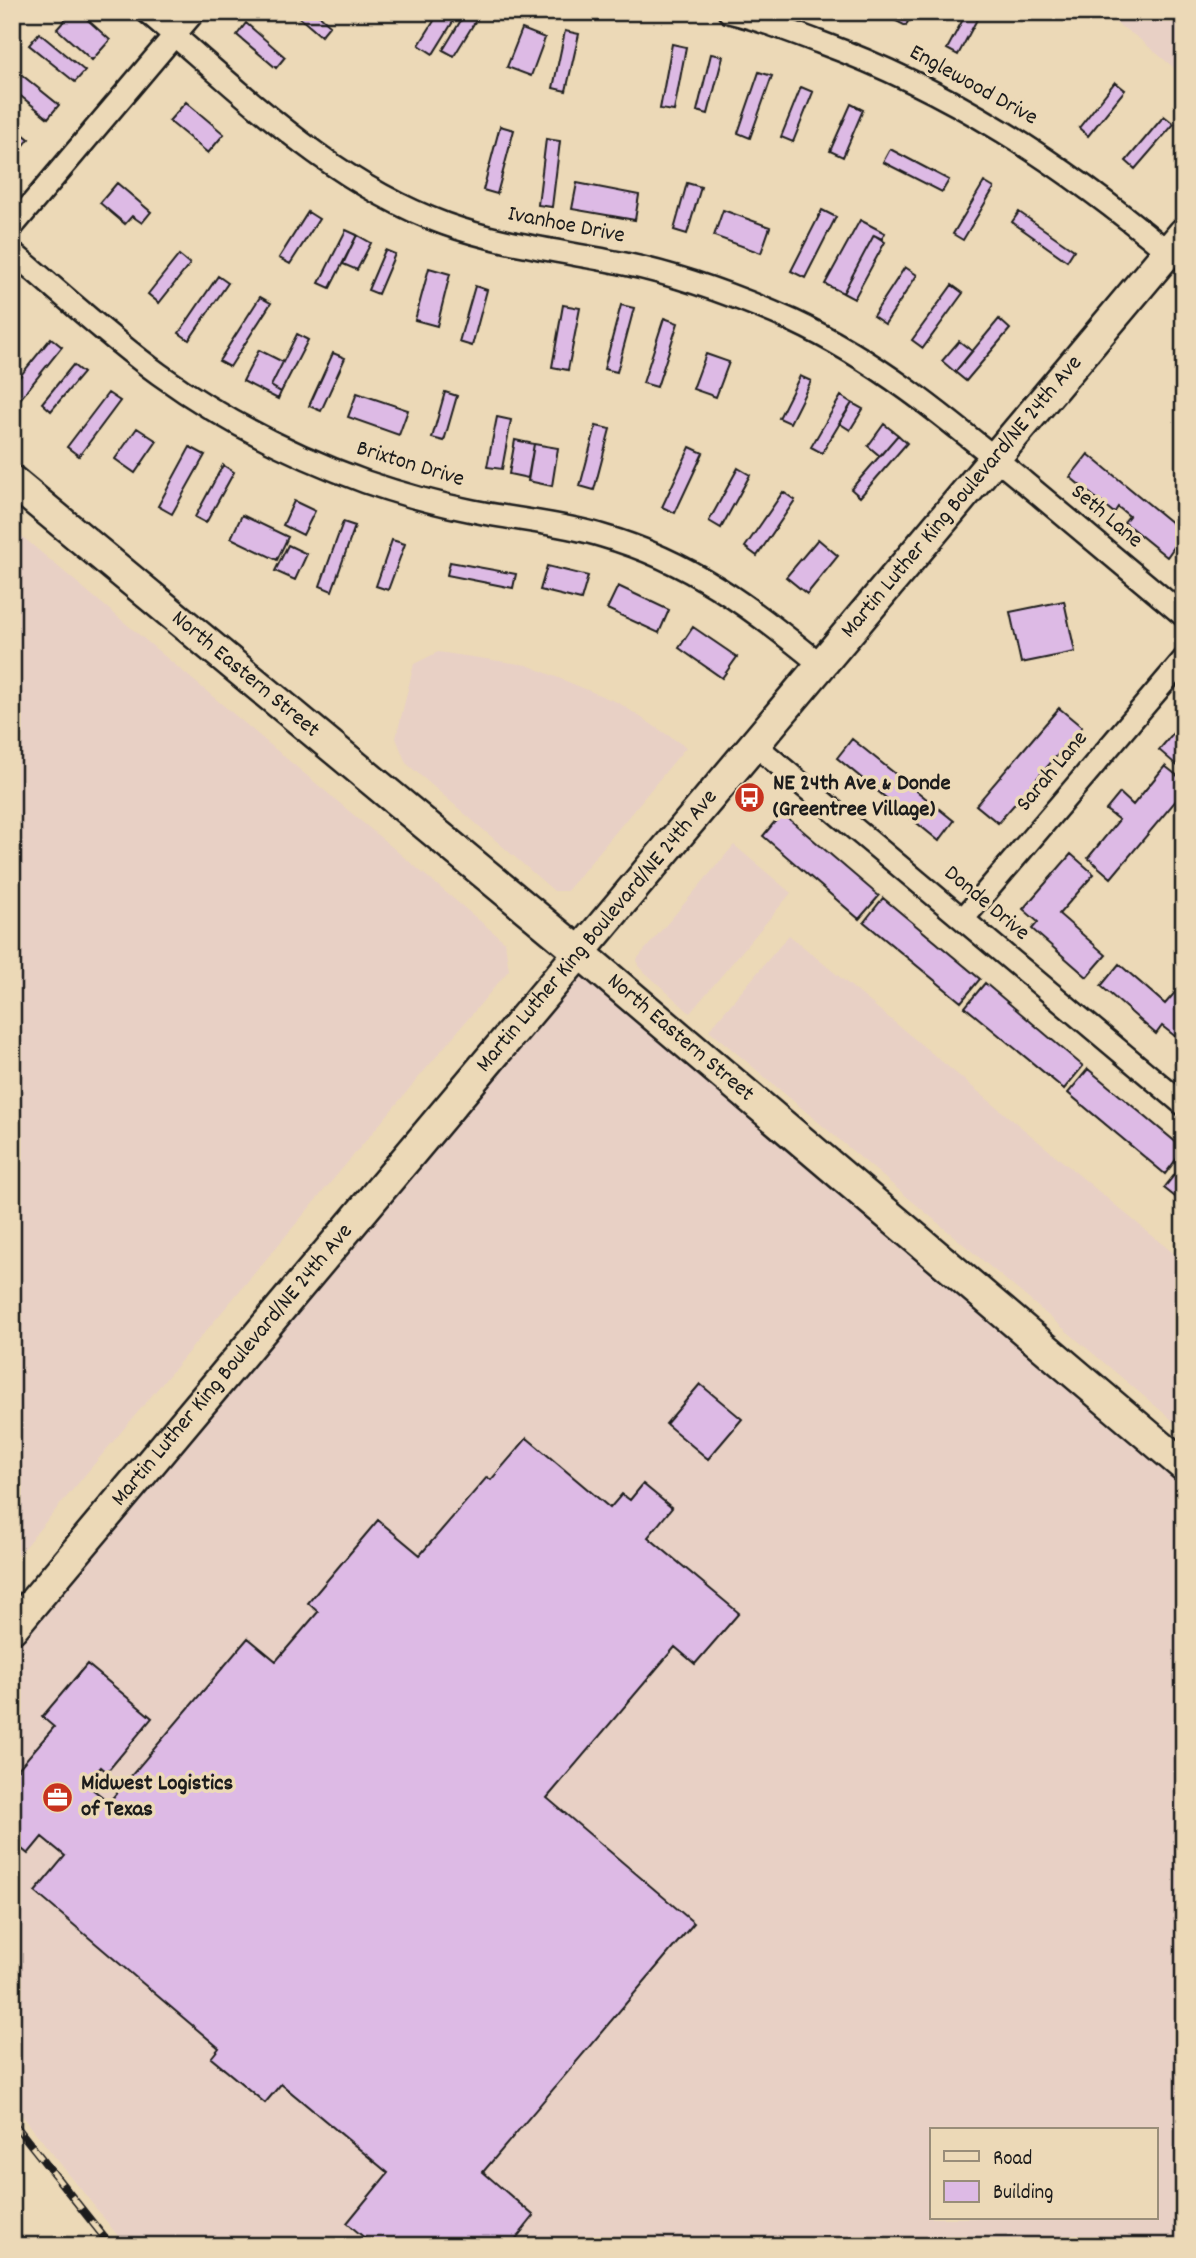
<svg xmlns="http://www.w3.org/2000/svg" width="1196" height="2258" viewBox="0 0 1196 2258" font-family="Dekko,sans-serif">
<rect width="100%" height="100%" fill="#ecd9b7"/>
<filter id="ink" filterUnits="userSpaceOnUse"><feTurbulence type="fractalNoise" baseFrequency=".0143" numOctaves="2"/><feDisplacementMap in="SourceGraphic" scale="14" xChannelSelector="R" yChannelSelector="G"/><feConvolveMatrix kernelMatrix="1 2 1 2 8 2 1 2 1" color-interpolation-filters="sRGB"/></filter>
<g filter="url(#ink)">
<path fill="#e8d0c5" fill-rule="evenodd" d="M1099,12h85v64l-47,-39z
M12,528l493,414 4,28 -497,592z
M438,652l89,13 92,38 67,44 -119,144h-13l-148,-128 -10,-25 18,-74z
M734,845l57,48 -101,120 -52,-47 -1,-7z
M789,935l395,327v168l-475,-400z
M580,970l604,512v764h-1058l-114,-143v-457zM932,2130h224v88h-224z"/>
<path fill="#ddbae5" stroke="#1c1c1c" stroke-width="2" d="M72,12h7l31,28 -18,20 -35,-31z
M293,12h23l14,13 -9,11z
M431,12h28l-26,42 -14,-9 15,-24 -6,-3z
M466,12h15l-27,44 -11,-6z
M885,12h27l-6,14 -22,-11z
M967,12h14l-23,43 -11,-6z
M246,23l39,34 -9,11 -39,-33z
M522,29l23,9 -14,38 -24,-9z
M565,31l14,3 -13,57 -13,-3z
M39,33l46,38 -10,11 -46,-37z
M672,44l14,3 -12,64 -14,-2z
M711,54l12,2 -15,58 -11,-3z
M12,67l47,38 -11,13 -36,-29z
M759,72l13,4 -22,62 -12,-5z
M1115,82l10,8 -37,46 -9,-8z
M801,87l12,5 -20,50 -12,-5z
M186,102l38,32 -16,19 -39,-32z
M851,104l12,6 -20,47 -13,-6z
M1164,116l10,8 -39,45 -9,-8z
M12,125l17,14 -16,20 -1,-1z
M500,126l14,4 -17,64 -14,-4z
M546,139l14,2 -8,66 -14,-2z
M890,149l59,31 -7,12 -59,-30z
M984,182l10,6 -31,52 -10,-6z
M117,183l34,29 -9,11 -10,-7 -7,8 -25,-21z
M577,183l62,12 -4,25 -63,-11z
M687,183l14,4 -14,47 -13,-4z
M723,210l47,17 -9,26 -47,-17z
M822,210l14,7 -31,61 -14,-7z
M308,212l11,7 -29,45 -11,-6z
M1019,212l55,38 -7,11 -55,-39z
M860,220l25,13 -3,6 -8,-4 -31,58 -18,-9z
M346,230l11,5 -27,53 -11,-5z
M357,235l14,8 -14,27 -14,-6z
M874,235l11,7 -31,57 -11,-6z
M385,250l10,4 -17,40 -10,-4z
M179,255l11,9 -31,39 -11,-9z
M905,267l12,8 -32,49 -12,-8z
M429,268l21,6 -13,52 -22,-6z
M218,276l10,7 -39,57 -10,-7z
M952,285l11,8 -40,55 -11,-8z
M475,286l12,4 -15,56 -13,-4z
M260,297l11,6 -41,64 -11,-6z
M563,305l17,3 -12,62 -16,-3z
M621,305l13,3 -17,64 -13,-3z
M664,318l14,5 -21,64 -14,-4z
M999,319l11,10 -44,52 -11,-9z
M297,334l11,6 -27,52 -10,-6z
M51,338l11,9 -45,56 -5,-5v-12z
M959,341l13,10 -17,21 -13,-11z
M259,350l24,12 -12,24 10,6 -3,7 -35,-18z
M333,353l12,5 -24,53 -12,-5z
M706,354l23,8 -13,35 -23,-8z
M73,365l10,8 -32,38 -9,-8z
M800,376l11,5 -21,42 -11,-5z
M445,392l12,4 -13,45 -12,-3z
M108,393l12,8 -41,55 -12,-9z
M357,393l51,17 -9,25 -51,-18z
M841,396l11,7 -30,50 -11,-6z
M852,403l11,6 -13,21 -11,-7z
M497,417l14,3 -9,49 -15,-2z
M884,424l14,11 -18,21 -12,-10z
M596,426l14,3 -16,61 -14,-4z
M137,428l20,13 -22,32 -20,-14z
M898,435l9,8 -47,54 -9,-8z
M515,440l19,4 -6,34 -19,-4z
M534,444l24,4 -6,38 -24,-5z
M190,447l15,8 -33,59 -14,-8z
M690,447l13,6 -28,60 -13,-6z
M1088,454l96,79 -17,24 -43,-35 5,-6 -11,-9 -4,6 -44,-36z
M223,465l11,7 -28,51 -11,-6z
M738,468l12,7 -29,53 -12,-7z
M783,492l12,8 -38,56 -12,-9z
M294,501l21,10 -12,24 -20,-10z
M242,515l46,22 -11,23 -46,-22z
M343,522l12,4 -23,65 -12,-5z
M818,539l20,17 -31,38 -21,-17z
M392,540l13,4 -17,46 -12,-4z
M288,545l19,9 -12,26 -20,-9z
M450,562l66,12 -3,14 -66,-13z
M547,566l41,10 -7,24 -41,-10z
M618,586l51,24 -10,23 -52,-24z
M1064,601l11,51 -54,11 -11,-51z
M693,627l44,30 -15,21 -43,-30z
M1059,708l23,19 -84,96 -22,-18z
M1184,720v46l-3,3 -22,-19z
M852,739l102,82 -15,20 -102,-83z
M1165,766l19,15v10l-73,87 -23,-20 31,-38 -13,-10 14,-17 13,12z
M782,813l97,83 -20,23 -96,-83z
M1071,854l23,20 -35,40 47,41 -19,22 -55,-48 6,-7 -15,-13z
M883,898l97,81 -19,23 -97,-80z
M1119,964l46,40 19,-22v46l-8,9 -14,-11 -6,8 -55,-48z
M985,983l98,83 -19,23 -99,-82z
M1088,1069l96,80 -19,25 -97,-81z
M1183,1164l1,1v39l-20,-16z
M700,1384l42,35 -34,40 -42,-35z
M527,1438l83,70 12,-14 8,6 13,-16 29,24 -24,29 91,76 -44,51 -20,-17 -128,151 147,125 -211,249 51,44 -24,30h-136l-27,-23 41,-50 -107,-89 -16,19 -54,-45 8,-10 -184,-156 30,-36 -23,-19 -14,17 -16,-13v-65l42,-49 -12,-10 45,-53 65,54 -45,54 -6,-5 -15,17 23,18 139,-164 28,23 42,-49 -10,-9 70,-83 42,35 67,-78 4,3z"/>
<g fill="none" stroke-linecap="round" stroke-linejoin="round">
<defs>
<path id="minor" d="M147,12c93,78 182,170 298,212 58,21 119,27 180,40 58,12 114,33 168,57 86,40 158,101 231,161 53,45 107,89 160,134
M729,12c30,7 61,19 90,30 131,48 243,121 349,210
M12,227l182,-215
M12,252c49,41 96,85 147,122 62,45 135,82 207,108 35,12 71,22 107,29 43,9 88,12 130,25 87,25 149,72 217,128
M754,744l430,361
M963,919l221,-260"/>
<g id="secondary">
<path id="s1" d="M12,481l567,471 605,514"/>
<path id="s2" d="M12,1628l1172,-1395"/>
</g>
</defs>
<use href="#minor" stroke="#1c1c1c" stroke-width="26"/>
<use href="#secondary" stroke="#1c1c1c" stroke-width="35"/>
<use href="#minor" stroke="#ecd9b7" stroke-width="21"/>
<use href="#secondary" stroke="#ecd9b7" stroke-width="30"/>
<defs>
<path id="rail" d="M12,2121l99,125"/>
</defs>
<use href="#rail" stroke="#1c1c1c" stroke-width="8"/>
<use href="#rail" stroke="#ecd9b7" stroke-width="5" stroke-dasharray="16" stroke-linecap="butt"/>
</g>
</g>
<defs>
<symbol id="bus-disc" viewBox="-11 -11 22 22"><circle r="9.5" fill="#c8321e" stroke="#ecd9b7"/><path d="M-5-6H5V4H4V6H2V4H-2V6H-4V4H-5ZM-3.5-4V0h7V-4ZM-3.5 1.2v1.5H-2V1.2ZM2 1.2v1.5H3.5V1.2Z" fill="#fff"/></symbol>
<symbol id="office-disc" viewBox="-11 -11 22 22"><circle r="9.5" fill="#c8321e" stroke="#ecd9b7"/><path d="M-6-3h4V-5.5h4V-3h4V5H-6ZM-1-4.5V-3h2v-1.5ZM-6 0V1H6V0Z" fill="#fff"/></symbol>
</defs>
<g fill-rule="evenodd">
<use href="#bus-disc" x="732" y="780" width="35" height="35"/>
<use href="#office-disc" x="40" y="1780" width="35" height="35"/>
</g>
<g text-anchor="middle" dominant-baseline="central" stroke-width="7" stroke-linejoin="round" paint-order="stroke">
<g font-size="23" fill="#1c1c1c" stroke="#ecd9b7">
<text transform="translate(973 86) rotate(29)">Englewood Drive</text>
<text transform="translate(566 226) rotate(11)">Ivanhoe Drive</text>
<text transform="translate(410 465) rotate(17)">Brixton Drive</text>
<text stroke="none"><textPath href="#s2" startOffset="1477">Martin Luther King Boulevard/NE 24th Ave</textPath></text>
<text transform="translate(1106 517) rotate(40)">Seth Lane</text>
<text stroke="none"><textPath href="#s1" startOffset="303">North Eastern Street</textPath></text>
<text transform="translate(1053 772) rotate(-50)">Sarah Lane</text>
<text transform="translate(986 904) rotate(40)">Donde Drive</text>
<text stroke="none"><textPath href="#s2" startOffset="910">Martin Luther King Boulevard/NE 24th Ave</textPath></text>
<text stroke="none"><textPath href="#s1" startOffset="870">North Eastern Street</textPath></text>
<text stroke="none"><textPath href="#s2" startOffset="343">Martin Luther King Boulevard/NE 24th Ave</textPath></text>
</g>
<g font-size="23" font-weight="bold" fill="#1c1c1c" stroke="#ecd9b7" text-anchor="start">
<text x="773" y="784">NE 24th Ave &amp; Donde<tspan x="773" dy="26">(Greentree Village)</tspan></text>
<text x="81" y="1784">Midwest Logistics<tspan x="81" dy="26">of Texas</tspan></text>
</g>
</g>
<rect width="1196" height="2258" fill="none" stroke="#ecd9b7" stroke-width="42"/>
<rect x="21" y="21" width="1154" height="2216" fill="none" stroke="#1c1c1c" stroke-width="2.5" filter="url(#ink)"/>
<rect x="930" y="2128" width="228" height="91" fill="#ecd9b7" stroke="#998d79" stroke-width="2"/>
<rect x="944" y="2151" width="35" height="10" fill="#ecd9b7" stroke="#998d79" stroke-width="2"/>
<text x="993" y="2164" font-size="21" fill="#1c1c1c">Road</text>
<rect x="944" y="2181" width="35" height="21" fill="#ddbae5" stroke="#998d79" stroke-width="2"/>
<text x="993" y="2198" font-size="21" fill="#1c1c1c">Building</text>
</svg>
